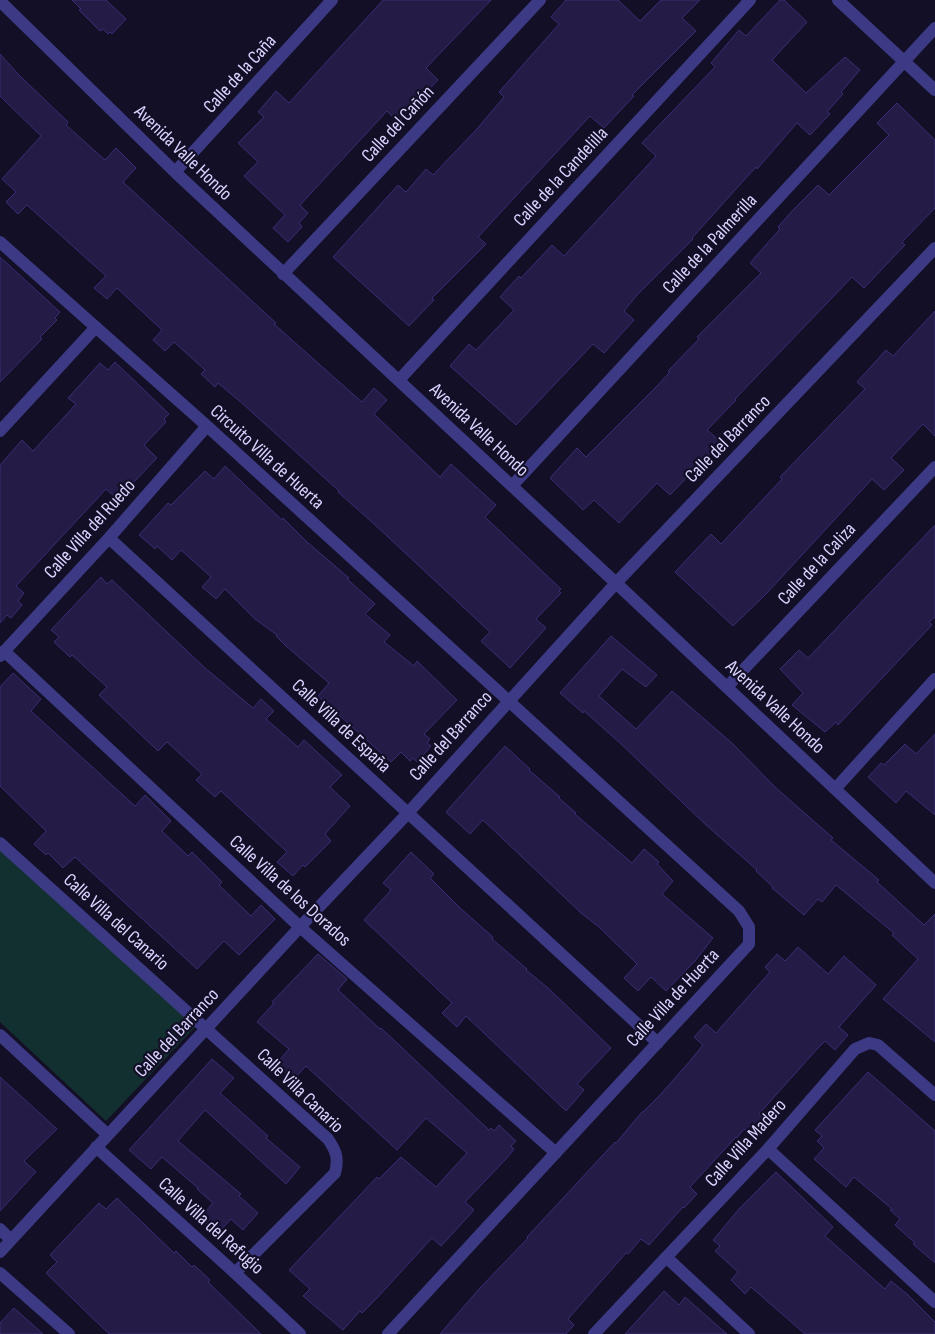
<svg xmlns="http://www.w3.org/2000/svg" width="935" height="1334" viewBox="0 0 935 1334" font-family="'Sofia Sans Condensed',sans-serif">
<rect width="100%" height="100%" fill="#130f26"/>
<path fill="#12302f" d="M0,848l196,178 -90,95 -106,-99z"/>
<path fill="#241b47" stroke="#3b2d73" d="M72,0h34l20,19 -14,15 -2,-2 -2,2 -5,-5 -3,2 -21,-21 2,-1z
M383,0h108l-65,68 12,12 -40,42 -11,-11 -87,94 8,8 -9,10 3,4 -14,15 -15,-14 12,-13 -41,-39 14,-14 -20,-19 26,-26 -6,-5 18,-21 13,12z
M566,0h52l22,21 21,-21h39l-18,18 14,13 -64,64 2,1 -30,32 -14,-12 -112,121 8,7 -54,54 2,2 -25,26 -76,-69 65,-72 8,7 20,-23 7,6 43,-45 28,-33 -5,-5 60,-68 -8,-7z
M780,0h4l23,22 -35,38 34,33 39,-36 15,13 -19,22 2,2 -16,18 3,2 -20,21 -13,-12 -40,46 -1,-2 -11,12 -53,59 1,1 -56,56 -13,16 10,9 -30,33 -11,-9 -77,81 -66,-59 19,-22 7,6 38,-40 -14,-13 19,-21 2,2 31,-33 12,11 61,-66 31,-34 -14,-13 73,-76 -4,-4 28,-33 7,6z
M0,54l19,21 49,47 -2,3 39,35 11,-12 20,20 -13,14 153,141 -2,1 72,64 16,14 12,-14 13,12 -13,14 66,63 11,-13 45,41 -11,12 76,72 -2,2 2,2 -25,26 10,9 -36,40 -29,-27 9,-9 -117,-109 -35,-31 1,-1 -96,-87 -25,-21 -3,4 -14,-13 4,-4 -31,-28 -9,9 -12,-11 9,-10 -45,-42 -10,11 -13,-11 12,-12 -69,-62 -10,-9 -9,9 -12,-12 10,-10 -14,-13 39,-43 -41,-40z
M897,103l38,37v68l-33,34 3,3 -41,43 -12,-11 -117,122 1,1 -29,30 14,12 -51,53 -13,-12 -38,40 -25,-23 -11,10 -33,-32 27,-30 9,9 70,-70 14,-15 -2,-1 31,-32 -2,-2 64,-64 -11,-10 30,-34 -2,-2 15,-17 25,-25 11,10 60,-60 -12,-12z
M0,257l60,55 -5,6 2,2 -17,17 2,2 -42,43z
M935,311v125l-12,-12 -32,34 13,12 -20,20 -12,-11 -105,114 -34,33 -58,-54 36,-38 10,10 61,-65 -2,-2 85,-88 -8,-7 29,-32 7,6z
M115,362l54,52 -5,5 2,3 -22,23 13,13 -26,27 -3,-3 -13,15 -9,-8 -90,97 8,7 -6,8 4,4 -11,13 -4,-3 -7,8v-158l22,-25 11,11 43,-47 -8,-6 32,-35 8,7z
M225,466l57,54 1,-2 24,24 42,36 -2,1 28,25 -10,10 25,21 -6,7 30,24 3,-5 40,39 -33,34 6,5 -3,4 4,3 -14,16 -4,-4 -3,3 -9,-9 -10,10 -73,-66 11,-13 -44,-38 -9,-9 1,-1 -22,-16 -30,-30 -9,10 -14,-12 9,-10 -30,-27 -9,10 -15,-14 -2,3 -16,-14 29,-32 3,2 34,-34 9,8z
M935,525v92l-6,5 3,3 -94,100 -2,-3 -11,10 -33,-27 11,-12 -23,-24 19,-19 9,8z
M101,577l6,7 5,-4 93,88 48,40 8,-9 13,12 -8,8 32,28 6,-7 38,35 -12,12 20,19 -25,28 6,7 -26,26 -2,-2 -10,11 -16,-14 10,-10 -66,-61 -6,6 -19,-17 6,-6 -35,-32 -9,9 -59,-56 8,-8 -35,-32 -2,2 -16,-15 5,-5 -8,-7z
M611,636l46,39 -11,12 -24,-18 -23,27 37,33 36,-38 61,53 42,43 58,51 -2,2 48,40 -2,2 47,43 11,-11v128l-52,-43 35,-40 -26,-24 2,-2 -58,-48 -14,17 -4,-3 -14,16 -32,-27 1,-1 -17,-16 1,-1 -52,-46 -85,-81 -36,-32 -1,2 -23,-20z
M13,673l28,26 -10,12 104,95 10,-11 26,26 -9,10 26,25 4,-4 30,30 -3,3 32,31 10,-11 14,14 -36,36 -15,-14 -27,28 -122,-112 -12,11 -15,-15 -2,2 -12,-11 12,-13 -46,-45v-99z
M935,734v81l-29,-24 -10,12 -28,-26 13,-14 3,2 21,-21 11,10z
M505,746l25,23 -1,1 31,27 -1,1 17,15 -1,1 57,49 12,-14 15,13 -2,2 16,17 -11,13 51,44 -18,23 -29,30 -15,-14 -13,14 -14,-13 13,-14 -38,-37 -18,-14 -98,-93 -13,14 -24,-22z
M411,852l23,22 -4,4 29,29 34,30 -1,2 35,30 -1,1 22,18 63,60 -34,36 7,6 -18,21 -100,-95 -9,11 -15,-14 10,-10 -88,-83 27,-30 -8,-7z
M798,947l30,27 16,-18 32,29 -37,42 9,8 -13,15 -10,-9 -7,7 -59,66 6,6 -13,16 -8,-7 -7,9 -1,-1 -46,50 7,7 -13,14 -1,-1 -34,38 -8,-6 -13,15 -2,-1 -58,66 6,6 -8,9h-126l39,-45 49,-51 -1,-1 88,-95 1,1 26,-31h1l18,-18 29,-33 13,-16 -9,-8 12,-13 10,9 54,-61 -5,-5 12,-13 8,7z
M318,954l29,25 -9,11 42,39 1,-1 108,102 2,-2 3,3 5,-6 17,16 -5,5 3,3 -8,10 -41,43 9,8 -20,22 -13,14 -9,-8 -55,60 -15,15 -2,-2 -17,19 -40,-34 7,-7 -21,-19 88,-93 2,2 22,-22 35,30 31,-34 -41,-35 -29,32 -91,-84 -13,14 -17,-16 13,-15 -32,-27 17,-19 -2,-1z
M212,1059l22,19 -14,15 48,43 -2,2 34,29 -14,17 -81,-74 -27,31 63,53 -2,2 19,17 -15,17 -12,-11 -13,14 -18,-15 13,-15 -16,-14 1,-1 -36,-31 -11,12 -22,-19z
M868,1072l67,59v132l-22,-19 2,-1 -20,-18 5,-6 -10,-9 2,-1 -38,-32 -8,10 -32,-28 10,-11 -7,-7 5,-5 -7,-6z
M0,1077l57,52 -33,32 12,11 -36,39z
M776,1172l57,55 -8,9 60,53 6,-8 16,13 28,28v12h-130l-54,-47 -6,7 -14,-14 7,-8 -23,-21 5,-5 -7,-6 27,-32z
M117,1198l57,55 2,-2 16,16 2,-2 16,15 -2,2 53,52h-152l-63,-61 11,-11 -7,-7 30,-32 19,-20 7,6z
M664,1291l15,14 6,-8 42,37h-102z
M14,1308l29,26h-43v-11z"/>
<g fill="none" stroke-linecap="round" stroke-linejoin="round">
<path stroke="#3d3a85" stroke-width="12" d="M838,0l97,90
M0,1l175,171 441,411 319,300
M175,172l157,-172
M0,242l207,184 532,485 10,16v17l-361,390
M283,274l257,-274
M399,380l351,-380
M0,431l96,-104
M512,486l423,-458
M109,538l549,505
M4,651l296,276 256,226
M0,656l109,-118 98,-112
M727,687l208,-220
M835,789l100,-110
M0,843l328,296c8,12 11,19 7,34l-100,100
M0,1035l108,100
M96,1147l139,126 65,61
M768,1149l167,153
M0,1229l11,11
M0,1252l300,-325 108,-114 208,-230 319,-335
M666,1257l83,77
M0,1273l69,61
M594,1334l174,-185 87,-100 14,-6 9,2 57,50"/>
</g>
<g text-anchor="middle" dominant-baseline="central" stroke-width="4.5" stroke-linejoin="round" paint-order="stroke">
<g font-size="19" fill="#d9d4ff" stroke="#130f26">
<text transform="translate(240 74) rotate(-48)">Calle de la Caña</text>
<text transform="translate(398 124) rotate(-47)">Calle del Cañón</text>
<text transform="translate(183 153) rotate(44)">Avenida Valle Hondo</text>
<text transform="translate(561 177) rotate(-47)">Calle de la Candelilla</text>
<text transform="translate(710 244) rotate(-47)">Calle de la Palmerilla</text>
<text transform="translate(479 430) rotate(43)">Avenida Valle Hondo</text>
<text transform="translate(728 439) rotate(-46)">Calle del Barranco</text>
<text transform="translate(267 457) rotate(42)">Circuito Villa de Huerta</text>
<text transform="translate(90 529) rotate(-48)">Calle Villa del Ruedo</text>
<text transform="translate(817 564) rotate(-47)">Calle de la Caliza</text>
<text transform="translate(775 707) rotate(43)">Avenida Valle Hondo</text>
<text transform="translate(341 726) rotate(43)">Calle Villa de España</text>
<text transform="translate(451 736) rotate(-48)">Calle del Barranco</text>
<text transform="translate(290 891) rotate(42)">Calle Villa de los Dorados</text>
<text transform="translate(116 922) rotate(42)">Calle Villa del Canario</text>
<text transform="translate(673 998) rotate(-47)">Calle Villa de Huerta</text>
<text transform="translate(177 1033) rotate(-47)">Calle del Barranco</text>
<text transform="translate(300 1091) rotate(44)">Calle Villa Canario</text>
<text transform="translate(746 1143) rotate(-48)">Calle Villa Madero</text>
<text transform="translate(211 1226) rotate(42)">Calle Villa del Refugio</text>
</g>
</g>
</svg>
